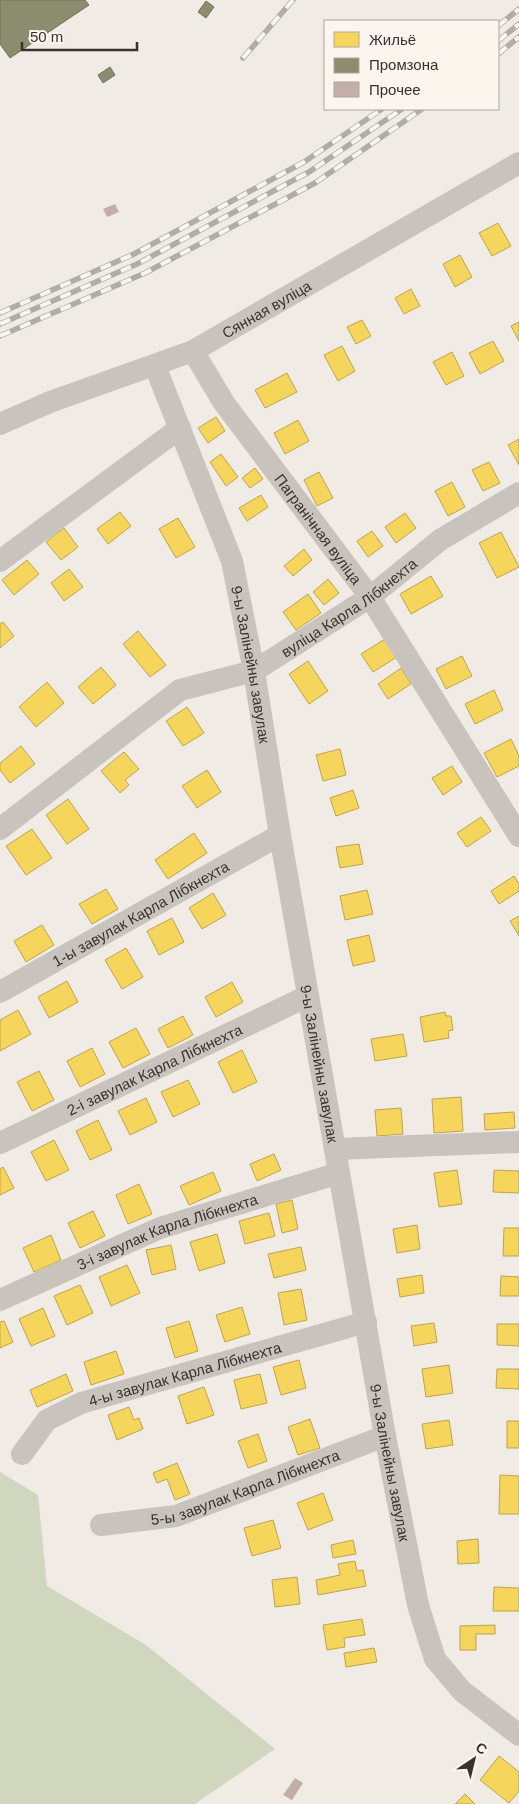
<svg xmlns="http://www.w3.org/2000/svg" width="519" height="1804" viewBox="0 0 519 1804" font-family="Helvetica,sans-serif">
<rect width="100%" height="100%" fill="#f0ebe5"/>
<path fill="#d1d6bf" d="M0,1472l38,23 9,91 99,59 129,104 -80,55h-195z"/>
<path fill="#f6d55c" stroke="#bea44d" d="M498,223l13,23 -19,10 -13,-23z
M460,255l12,22 -17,10 -12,-23z
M411,289l9,17 -16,8 -9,-16z
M362,320l9,16 -15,8 -9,-17z
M519,322v19l-8,-15z
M493,341l11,20 -24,13 -11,-21z
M342,346l13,25 -17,10 -14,-26z
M452,352l12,24 -18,9 -13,-23z
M287,373l10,19 -32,16 -10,-18z
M216,417l9,14 -17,12 -10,-15z
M298,420l11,21 -24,13 -11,-21z
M519,439v26l-11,-20z
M221,454l17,23 -12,9 -16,-24z
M489,462l11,21 -17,8 -11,-21z
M255,468l8,11 -13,9 -8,-10z
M319,472l14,26 -16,8 -13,-26z
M452,482l13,25 -17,9 -13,-25z
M261,495l7,12 -21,14 -8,-13z
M120,512l11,14 -23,18 -11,-15z
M405,513l11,15 -20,15 -11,-16z
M178,518l17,29 -19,11 -17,-29z
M64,528l14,19 -17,13 -15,-18z
M372,531l11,15 -15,11 -11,-16z
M501,532l18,35 -22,11 -18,-35z
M304,549l8,11 -19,16 -9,-10z
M27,560l12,14 -25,21 -12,-15z
M69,569l14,18 -19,14 -13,-18z
M431,576l12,20 -32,18 -11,-20z
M328,579l11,14 -15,12 -11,-13z
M308,594l13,19 -25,17 -13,-18z
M3,622l11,14 -14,12v-24z
M138,631l28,34 -16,12 -27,-33z
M385,639l12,18 -24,15 -12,-18z
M462,656l10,20 -26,13 -10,-20z
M308,661l20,30 -19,13 -20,-30z
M101,667l15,18 -23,19 -15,-17z
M401,668l10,16 -23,15 -10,-15z
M47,682l17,21 -28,24 -17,-20z
M494,690l9,20 -28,14 -10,-20z
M187,707l17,26 -21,13 -17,-25z
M511,739l8,17v10l-22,11 -13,-24z
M21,746l14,18 -25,19 -10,-13v-7z
M340,749l6,26 -23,6 -7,-26z
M124,752l15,17 -14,11 4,5 -9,8 -19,-22z
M452,766l10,16 -19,13 -11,-17z
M207,770l14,22 -24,16 -15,-22z
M353,790l6,18 -23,8 -6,-18z
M68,799l21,30 -22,15 -21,-29z
M481,817l10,14 -24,16 -10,-14z
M32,829l20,29 -26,17 -20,-29z
M194,833l13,20 -39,26 -13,-19z
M359,844l4,20 -23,4 -4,-21z
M514,876l5,8v7l-20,13 -8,-13z
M106,889l12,20 -26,15 -13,-20z
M367,890l6,24 -28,6 -5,-24z
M213,893l13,22 -24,14 -13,-21z
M519,916v20l-9,-15z
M172,918l12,24 -25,13 -12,-24z
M42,925l12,20 -28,17 -12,-21z
M369,935l6,26 -22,5 -6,-26z
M126,948l17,29 -21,12 -17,-29z
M67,981l11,21 -29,16 -11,-21z
M232,982l11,20 -27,15 -11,-20z
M18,1010l13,24 -31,17v-31z
M445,1012l1,4h5l2,14 -5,1 1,7 -25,4 -4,-25z
M183,1016l10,19 -25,13 -10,-19z
M136,1028l14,26 -27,14 -14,-26z
M403,1034l4,22 -32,5 -4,-22z
M92,1048l13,26 -25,13 -13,-26z
M242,1050l15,32 -24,11 -15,-31z
M39,1071l15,29 -22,11 -15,-29z
M188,1080l12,24 -27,13 -12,-25z
M461,1097l2,34 -29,2 -2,-34z
M146,1098l11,24 -27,13 -12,-24z
M401,1108l2,26 -26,2 -2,-26z
M514,1112l1,16 -30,2 -1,-16z
M98,1120l14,30 -22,10 -14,-29z
M54,1140l15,30 -23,11 -15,-29z
M274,1154l7,16 -24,11 -7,-17z
M3,1167l11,21 -14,7v-26z
M457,1170l5,34 -23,3 -5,-34z
M494,1170l25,1v22l-26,-1z
M213,1172l8,19 -32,14 -9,-19z
M139,1184l13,30 -24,10 -12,-29z
M292,1200l6,29 -16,4 -6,-29z
M93,1211l12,25 -25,12 -12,-25z
M269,1213l6,23 -30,8 -6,-23z
M417,1225l3,24 -23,4 -4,-24z
M504,1228h15v28h-16z
M217,1234l8,29 -26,8 -9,-29z
M51,1235l10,25 -27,12 -11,-24z
M171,1245l5,24 -24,6 -6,-25z
M301,1247l5,23 -32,8 -6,-24z
M127,1265l13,28 -29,13 -12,-29z
M422,1275l2,18 -24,4 -3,-18z
M501,1276l18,1v19h-19z
M80,1285l13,28 -26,12 -13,-29z
M301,1289l6,31 -23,5 -6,-32z
M242,1307l8,27 -25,8 -9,-27z
M43,1308l12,28 -24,10 -12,-27z
M4,1321l9,21 -13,6v-26z
M189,1321l9,30 -23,7 -9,-30z
M434,1323l3,19 -23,4 -3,-20z
M497,1324h22v22l-22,-1z
M116,1351l8,23 -33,11 -7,-23z
M299,1360l7,28 -25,7 -8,-28z
M449,1365l4,28 -27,4 -4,-28z
M497,1369h22v20l-23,-1z
M66,1374l7,17 -36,16 -7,-17z
M260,1374l7,29 -26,6 -7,-29z
M204,1387l10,28 -27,9 -9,-28z
M129,1407l5,13 5,-2 4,11 -26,11 -9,-25z
M310,1419l10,29 -22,7 -10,-28z
M449,1420l4,25 -27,4 -4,-25z
M507,1421h12v27h-12z
M258,1434l9,27 -19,7 -10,-27z
M177,1463l13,31 -15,6 -8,-21 -10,4 -4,-10z
M500,1475l19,1v38h-20z
M323,1493l10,27 -25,10 -11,-27z
M273,1520l8,28 -29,8 -8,-28z
M478,1539l1,24 -21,1 -1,-23z
M353,1540l3,14 -23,4 -2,-13z
M355,1561l2,10 6,-1 3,16 -48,9 -2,-15 24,-5 -2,-11z
M297,1577l3,27 -25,3 -3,-27z
M494,1587l25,1v23h-26z
M362,1619l3,16 -21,3 1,9 -18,3 -4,-25z
M495,1625v9h-19v16h-16v-24z
M374,1648l3,14 -31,5 -2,-14z
M499,1756l20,16v19l-10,12 -29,-23z
M465,1794l10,10h-20z"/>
<path fill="#8c8c6e" stroke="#74705a" d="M0,0h85l4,5 -79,53 -10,-14z
M206,1l8,6 -8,11 -8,-6z
M110,67l5,8 -12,8 -5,-8z"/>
<path fill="#c3afa7" d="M115,204l4,8 -12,5 -4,-8z
M295,1778l8,5 -11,17 -9,-5z"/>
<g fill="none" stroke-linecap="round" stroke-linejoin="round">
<g stroke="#c9c3be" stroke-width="22">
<path id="s1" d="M193,351l31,52 146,194 149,239"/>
<path id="s2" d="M155,366l77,195 22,110 26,164 105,601 33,169 17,54 27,32 57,44"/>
<path id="s3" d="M0,424l50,-22 143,-51 326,-188"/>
<path d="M0,561l180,-133"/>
<path id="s4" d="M0,829l180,-139 74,-19 116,-74 70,-57 79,-47"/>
<path id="s5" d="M0,992l280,-157"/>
<path id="s6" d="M0,1143l308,-147"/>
<path d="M335,1149l184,-7"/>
<path id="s7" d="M0,1300l160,-72 179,-55"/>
<path id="s8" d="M22,1454l25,-34 34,-17 285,-81"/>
<path id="s9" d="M101,1525l75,-9 209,-80"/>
</g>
<defs>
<path id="rail" d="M498,26l21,-17
M498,41l21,-17
M498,54l21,-17
M243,58l50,-58
M0,313l134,-59 170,-92 78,-53
M0,324l137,-60 172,-92 93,-63
M0,336l145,-63 170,-90 107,-74"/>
</defs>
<use href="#rail" stroke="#b1aca8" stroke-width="5.5"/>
<use href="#rail" stroke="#fbf5ee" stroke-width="4" stroke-dasharray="11" stroke-linecap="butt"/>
</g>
<g text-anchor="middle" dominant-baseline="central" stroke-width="5" stroke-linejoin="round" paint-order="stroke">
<g font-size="15" fill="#3b302b" stroke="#fbf5ee">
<text stroke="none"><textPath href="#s3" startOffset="291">Сянная вуліца</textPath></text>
<text stroke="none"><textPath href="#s1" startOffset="218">Пагранічная вуліца</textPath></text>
<text stroke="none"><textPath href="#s4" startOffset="418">вуліца Карла Лібкнехта</textPath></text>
<text stroke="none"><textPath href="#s2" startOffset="315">9-ы Залінейны завулак</textPath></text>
<text stroke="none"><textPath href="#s5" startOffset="161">1-ы завулак Карла Лібкнехта</textPath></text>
<text stroke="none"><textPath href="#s2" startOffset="720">9-ы Залінейны завулак</textPath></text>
<text stroke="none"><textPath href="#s6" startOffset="171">2-і завулак Карла Лібкнехта</textPath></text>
<text stroke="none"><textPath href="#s7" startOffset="181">3-і завулак Карла Лібкнехта</textPath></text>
<text stroke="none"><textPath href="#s8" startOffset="188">4-ы завулак Карла Лібкнехта</textPath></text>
<text stroke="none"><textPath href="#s2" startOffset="1125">9-ы Залінейны завулак</textPath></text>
<text stroke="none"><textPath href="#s9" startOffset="150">5-ы завулак Карла Лібкнехта</textPath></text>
</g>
</g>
<rect x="324" y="20" width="175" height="90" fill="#fbf5ee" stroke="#aea6a0"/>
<rect x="334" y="32" width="25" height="15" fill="#f6d55c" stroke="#aea6a0"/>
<text x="369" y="45" font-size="15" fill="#3b302b">Жильё</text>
<rect x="334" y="58" width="25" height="15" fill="#8c8c6e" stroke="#aea6a0"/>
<text x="369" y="70" font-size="15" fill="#3b302b">Промзона</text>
<rect x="334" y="82" width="25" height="15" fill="#c3afa7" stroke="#aea6a0"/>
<text x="369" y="95" font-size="15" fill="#3b302b">Прочее</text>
<g transform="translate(474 1759) rotate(35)" stroke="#fbf5ee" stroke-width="4" paint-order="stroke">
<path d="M0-4L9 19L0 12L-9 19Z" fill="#3b302b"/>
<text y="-8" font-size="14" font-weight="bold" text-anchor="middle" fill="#3b302b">С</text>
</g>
<path d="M22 42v8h115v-8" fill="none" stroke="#3b302b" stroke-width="2.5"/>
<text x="30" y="42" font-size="15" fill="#3b302b" stroke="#fbf5ee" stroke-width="4" paint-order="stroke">50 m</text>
</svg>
